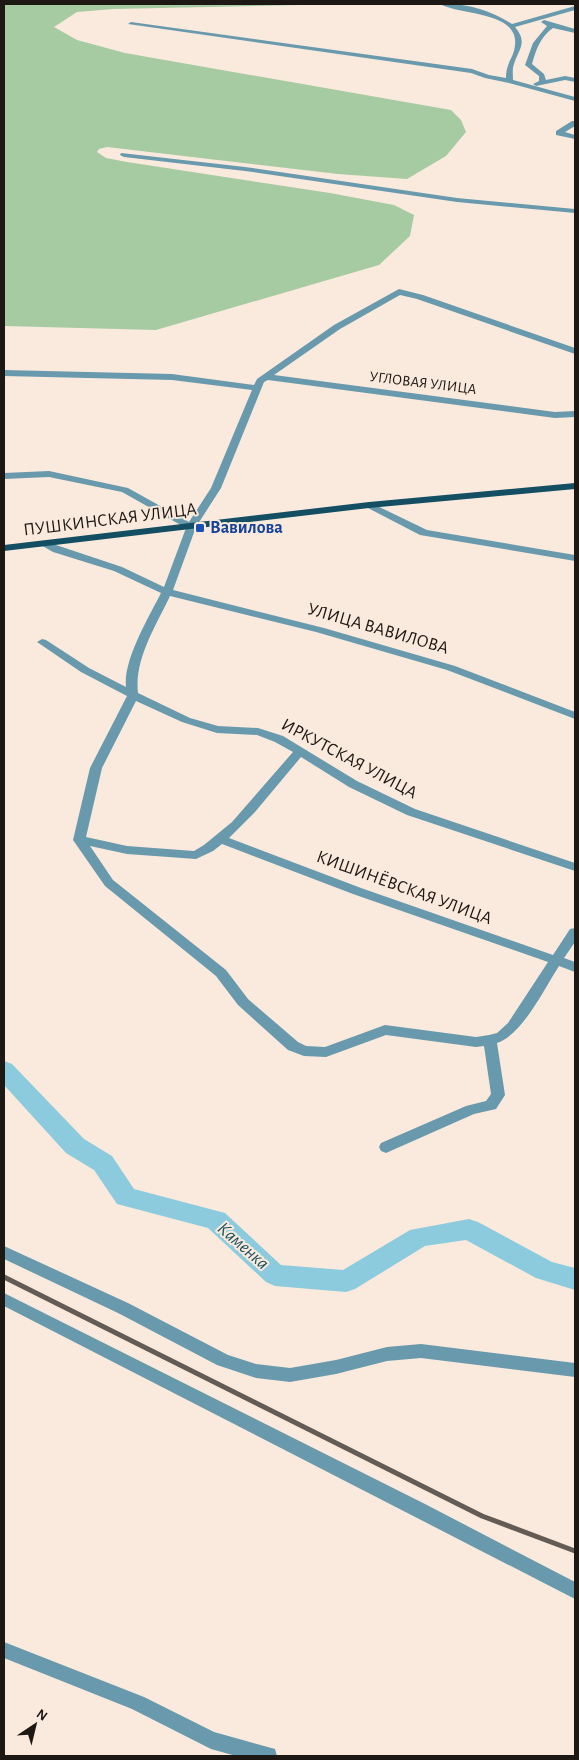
<svg xmlns="http://www.w3.org/2000/svg" width="579" height="1760" viewBox="0 0 579 1760" font-family="'Alegreya Sans',sans-serif">
<rect width="100%" height="100%" fill="#faeadd"/>
<path fill="#a6caa1" d="M4,4h346l-237,5 -36,3 -23,15 23,13 48,13 326,57 10,10 5,12 -20,24 -39,23 -69,-5 -231,-27 -8,2 -2,3 9,6 21,4 203,31 64,12 20,10 -4,21 -31,29 -223,65 -152,-4z"/>
<g fill="none" stroke-linecap="round" stroke-linejoin="round">
<path fill="#8ccbdd" fill-rule="evenodd" d="M4,1061l8,3 72,75 28,17 22,33 91,24 56,52 62,5 67,-40 59,-11 9,3 74,40 23,6v22l-39,-12 -70,-38 -41,6 -70,43 -9,3 -71,-6 -9,-4 -58,-54 -91,-24 -23,-34 -28,-17 -62,-68z"/>
<path fill="#6999ac" fill-rule="evenodd" d="M440,4c24,-2 52,7 72,20l63,-18v4l-60,17c13,16 4,21 -1,37 -2,5 -1,11 -1,16l62,17v4l-66,-18 -24,-5 -14,-5 -343,-49 3,-2 341,47 17,6 17,3c0,-16 8,-20 9,-33 4,-34 -57,-30 -75,-41z
M544,20l31,9v4l-22,-5c-13,9 -17,22 -21,36l12,10 2,6 19,-4 10,2v4l-10,-2 -29,6 -3,-2 6,-3v-5l-14,-11 8,-22 14,-17 -6,-4z
M572,121h3v5l-10,6 10,3v4l-19,-4v-4z
M121,153l124,14 212,31 118,11v4l-118,-11 -212,-31 -121,-14 -4,-2z
M399,289l24,6 152,53v6l-158,-55 -17,-4 -60,34 -66,46 281,37 20,-1v6l-20,1 -287,-38 -4,2 -43,106 -25,39 -23,63 151,38 131,38 120,46v7l-128,-49 -131,-38 -146,-36c-14,30 -36,63 -32,97l52,25 28,8 40,2 25,8 74,45 58,28 160,54v8l-168,-56 -58,-28 -48,-30 -46,55 -26,26 132,50 192,67 17,-26 5,-1v14l-11,16 11,4v10l-16,-6c-15,23 -36,68 -62,77l8,52 -9,14 -22,5 -88,39 -5,-2 -2,-4 2,-4 85,-37 20,-5 5,-7 -7,-48 -8,1 -90,-12 -60,22 -22,-1 -16,-6 -50,-45 -22,-29 -111,-90 -32,-46 17,-72 37,-72 -46,-24 -44,-30 5,-3 4,1 43,28 37,19c-3,-27 23,-70 35,-94l-47,-22 -61,-19 -14,-8 5,-3 78,26 42,20 22,-59 -64,-36 -73,-15 -45,2v-6l45,-2 79,17 61,34 22,-34 41,-98 -80,-10 -168,-4v-6l168,4 82,11 3,-6 77,-54zM136,701l46,21 35,11 40,2 18,7 18,10 -61,70 -28,23 -10,6 -67,-5 -41,-9 16,-69zM222,844l131,50 195,68 -40,61 -11,10 -8,2 -13,2 -91,-12 -60,22 -19,-1 -8,-4 -50,-43 -22,-29 -113,-90 -23,-34 37,8 69,5 17,-8z
M369,502l58,28 148,25v6l-155,-26 -54,-28 -2,-2z
M4,1246l124,57 100,52 28,9 34,4 46,-8 51,-13 34,-3 154,19v14l-154,-19 -34,3 -51,13 -46,8 -34,-4 -39,-13 -99,-52 -114,-54z
M4,1293l421,211 150,78v17l-571,-293z
M4,1642l140,55 70,35 61,17 2,7h-41l-25,-7 -79,-40 -128,-51z"/>
<path fill="#144e62" fill-rule="evenodd" d="M575,483v6l-206,19 -365,43v-6l365,-43z"/>
<path stroke="#645b54" stroke-width="5" d="M4,1277l478,239 93,35"/>
</g>
<rect fill="#1a4fb4" stroke="#faeadd" stroke-width="2" x="195" y="523" width="10" height="10" rx="2.5"/>
<g text-anchor="middle" dominant-baseline="central" stroke-width="4" stroke-linejoin="round" paint-order="stroke">
<g font-size="15" fill="#1e1814" stroke="#faeadd">
<text transform="translate(423 383) rotate(7)">УГЛОВАЯ УЛИЦА</text>
</g>
<g font-size="18" fill="#1e1814" stroke="#faeadd">
<text transform="translate(110 520) rotate(-7)">ПУШКИНСКАЯ УЛИЦА</text>
<text transform="translate(378 629) rotate(16)">УЛИЦА ВАВИЛОВА</text>
<text transform="translate(349 759) rotate(28)">ИРКУТСКАЯ УЛИЦА</text>
<text transform="translate(404 888) rotate(20)">КИШИНЁВСКАЯ УЛИЦА</text>
</g>
<g font-size="18" font-weight="bold" fill="#164399" stroke="#faeadd" text-anchor="start">
<text x="210" y="528">Вавилова</text>
</g>
<g font-size="19" font-style="italic" fill="#1b515e" stroke="#faeadd">
<text transform="translate(243 1246) rotate(41)">Каменка</text>
</g>
</g>
<rect width="579" height="1760" fill="none" stroke="#1e1814" stroke-width="10"/>
<g transform="translate(35 1725) rotate(35)" stroke="#faeadd" stroke-width="4" paint-order="stroke">
<path d="M0-4L9 19L0 12L-9 19Z" fill="#1e1814"/>
<text y="-8" font-size="14" font-weight="bold" text-anchor="middle" fill="#1e1814">N</text>
</g>
</svg>
